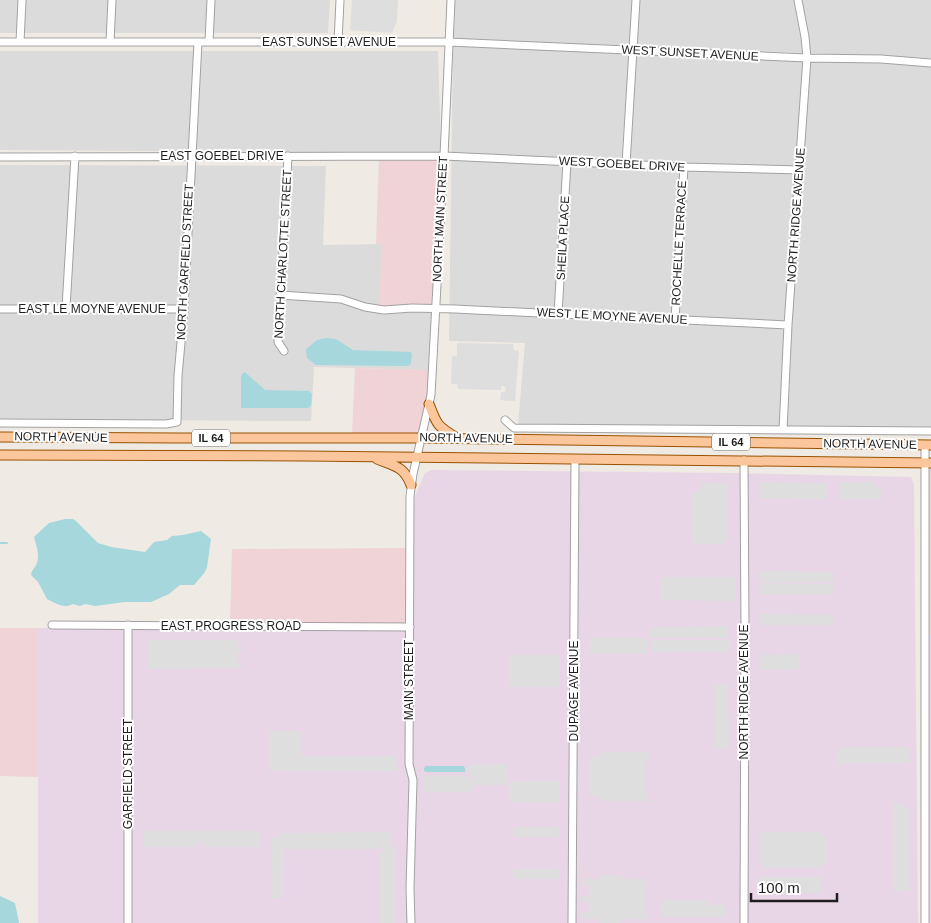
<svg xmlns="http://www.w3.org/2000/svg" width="931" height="923" viewBox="0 0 931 923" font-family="Helvetica,sans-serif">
<rect width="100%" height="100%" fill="#efeae4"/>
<path fill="#dcdbdb" d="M0,0h330l-2,33h-328z
M455,0h476v58l-478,-19z
M453,45l350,16 116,3 12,2v363l-413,-5 7,-81 -76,-2z
M0,51h438l3,102 -441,-3z
M0,165l326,1 -3,79 59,-1 50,68 -4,58 -114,-3 -3,54 -311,-2z"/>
<path fill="#f0d3d6" d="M379,157l63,1 -9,149 -55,1 4,-64h-6z
M355,368l73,2v24l-9,41h-67z
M927,466h4v169h-3z
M408,548v78l-178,-2 2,-75z
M0,628h38v149l-38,-1z"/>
<path fill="#e8d6e7" d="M432,470l299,3 180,4 3,8 4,438h-504l-1,-422 12,-28z
M38,628l370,1 3,153 -2,141h-371z
M928,635h3v288h-3z"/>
<path fill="#dedede" d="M352,0h46l-1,21 -5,12 -42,-3z
M457,343l56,1 1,6 5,1 -4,50 -15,-1 1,-8h4l1,-4 -2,-2h-3v4l-43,-1 -1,-5h-6l1,-28h5z
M760,482l68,1v16l-68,-1z
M839,482h36v5h6v12h-42z
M702,483h26v57h-4v4h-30v-10h-2v-42h7v-4h3z
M760,571l74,1v10h-74z
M662,577h73v24l-74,-1z
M759,583l74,1v10h-74z
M759,614l74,1v10h-74z
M728,626v12h-78v-11z
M589,638h59v16h-59z
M147,640h90l1,5h3v7h-4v10h4v6l-94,1z
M652,640h78v12h-78z
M798,654v5h2v7l-2,1v3h-38v-15z
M510,655h49l1,32h-50z
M714,685h14l1,63h-15z
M269,731h33v25h94l1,15h-128z
M839,747h70v16h-62l-1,-4v6l-9,1z
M600,752h49v4l-1,1 -2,7v25l2,7 1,1v4h-48l-1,-5h-11v-39h11z
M507,764v21h-33l-1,2 -1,5h-49v-16h45l1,5 3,-3 -1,-3 -3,-1v-9z
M509,781h51v21h-51z
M893,802l6,1 7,5h4v83h-16z
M514,827h45v10h-45z
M144,831h116v16h-57v-5h-4l-1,5h-54z
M391,832v14l5,1v76h-17v-71l5,-1v-6l-1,-1 -2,1v4h-98l-1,49h-10l-1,-61 6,1v-5z
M760,832h62v5h5v27h-5v4h-57l-1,-4 -4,-1z
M514,869h45v10h-45z
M600,875h22v4h25l-1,7v27l2,6h-26v4h-22v-4h-18v-7h7v-9l-7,-1v-6l7,-1v-9h-7l1,-7h17z
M759,877h62v16h-62z
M662,900h46l1,5h16v12h-63z"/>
<path fill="#a5d7dd" d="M326,338l10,1 17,11 58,2 1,2 -1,8 -1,3 -4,1 -90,-1 -9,-7 -1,-9 11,-9z
M245,372l20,18 44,1 3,3 -1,11 -3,3h-66l-1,-1v-28l1,-5z
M65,519h8l3,2 22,22 13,4 34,5 9,-10 13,-2 5,-4 11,-1 18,-4 10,8 -4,28 -2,5 -11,13h-14l-11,9 -18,8h-26l-30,4 -10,-2 -5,2 -7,-2c-9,5 -18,-1 -26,-5l-9,-17 -7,-7c1,-6 4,-7 6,-12 3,-8 -1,-18 -3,-26l15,-14z
M426,766h38l1,3v3h-38l-3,-1v-3z
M0,896l15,7 4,20h-19z"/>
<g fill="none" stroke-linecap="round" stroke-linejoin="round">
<path stroke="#a5d7dd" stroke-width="2" d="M0,543h7"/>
<defs>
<path id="minor" d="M0,42h449l358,16 74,1 50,4
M20,42l2,-42
M110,42l2,-42
M209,42l2,-42
M338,42l2,-42
M0,157l444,-1 240,11 116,3
M626,164l10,-164
M280,295l61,4 24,8 19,3 28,-2 43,1 333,16
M66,308l9,-152
M0,309h184
M558,314l9,-152
M675,320l9,-153
M284,351l-6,-9 10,-186
M505,420l9,8 417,3
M0,423l166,1 11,-2 1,-46 6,-67 14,-267
M783,430l5,-105 19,-267 -2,-21 -7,-37
M744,460l1,171 -1,292
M52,625l358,2
M128,625v298
M411,923l-1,-34 3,-109 -4,-16 1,-268 3,-22 18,-79 13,-239 7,-156
M572,923l3,-464
M925,923v-478"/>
<path id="major" d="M429,404c8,21 8,22 28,34
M0,437l176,1h245l510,7
M0,455l305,1 626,7
M377,459c17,7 27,7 34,26"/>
</defs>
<use href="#minor" stroke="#a2a2a2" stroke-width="9"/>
<use href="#major" stroke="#985200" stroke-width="11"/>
<use href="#minor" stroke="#fff" stroke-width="7"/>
<use href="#major" stroke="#fcc69d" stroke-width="9"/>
</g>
<g text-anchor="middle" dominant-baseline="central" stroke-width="4" stroke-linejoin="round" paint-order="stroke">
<g fill="#fff" stroke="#626262" stroke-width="1">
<rect x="192" y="429.5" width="38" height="17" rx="4"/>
<rect x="712" y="433.5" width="38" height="17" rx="4"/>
</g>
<g font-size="11" font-weight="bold" fill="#1e1e1e">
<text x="211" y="438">IL 64</text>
<text x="731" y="442">IL 64</text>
</g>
<g font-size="12" fill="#1e1e1e" stroke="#fff">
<text x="329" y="42">EAST SUNSET AVENUE</text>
<text transform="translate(690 53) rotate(3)">WEST SUNSET AVENUE</text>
<text x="222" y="156">EAST GOEBEL DRIVE</text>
<text transform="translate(622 164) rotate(3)">WEST GOEBEL DRIVE</text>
<text transform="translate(796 215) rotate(-86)">NORTH RIDGE AVENUE</text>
<text transform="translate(440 219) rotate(-87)">NORTH MAIN STREET</text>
<text transform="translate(563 238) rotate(-87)">SHEILA PLACE</text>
<text transform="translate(679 243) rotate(-87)">ROCHELLE TERRACE</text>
<text transform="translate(283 254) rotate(-87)">NORTH CHARLOTTE STREET</text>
<text transform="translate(185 262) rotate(-87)">NORTH GARFIELD STREET</text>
<text x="92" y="309">EAST LE MOYNE AVENUE</text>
<text transform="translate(612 316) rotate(3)">WEST LE MOYNE AVENUE</text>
<text transform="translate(61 437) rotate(1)">NORTH AVENUE</text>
<text transform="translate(466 438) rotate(1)">NORTH AVENUE</text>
<text transform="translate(870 444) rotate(1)">NORTH AVENUE</text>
<text x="231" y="626">EAST PROGRESS ROAD</text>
<text transform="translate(409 680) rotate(-90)">MAIN STREET</text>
<text transform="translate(574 691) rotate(-90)">DUPAGE AVENUE</text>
<text transform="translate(744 692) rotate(-90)">NORTH RIDGE AVENUE</text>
<text transform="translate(128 774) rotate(-90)">GARFIELD STREET</text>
</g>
</g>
<path d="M751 893v8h86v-8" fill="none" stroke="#1e1e1e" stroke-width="2.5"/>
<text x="758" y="893" font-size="15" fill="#1e1e1e" stroke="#ffffff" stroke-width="4" paint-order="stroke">100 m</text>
</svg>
